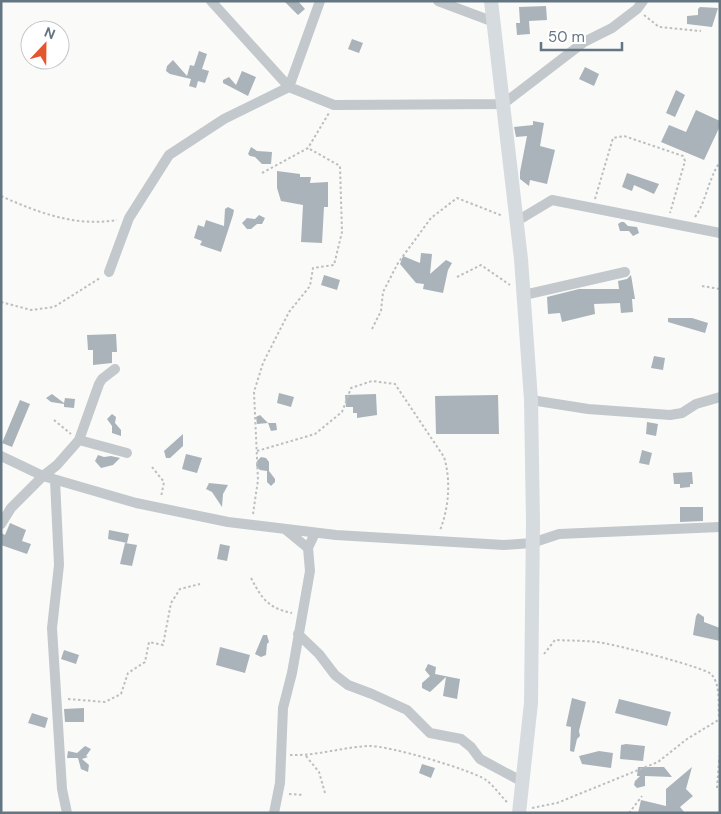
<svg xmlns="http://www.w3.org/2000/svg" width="721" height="814" viewBox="0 0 721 814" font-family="'DM Sans',sans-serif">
<rect width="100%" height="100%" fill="#fafaf8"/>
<path fill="#aab3b9" d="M284,1h14l7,8 -7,6z
M546,6l1,14 -18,1 1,13 -13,1 -1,-12h4l-1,-16z
M700,7l18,1 -6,19 -25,-3v-8l11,-1v-6z
M352,39l11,4 -4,10 -11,-4z
M199,51l8,3 -5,15 7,2 -4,12 -7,-2 -2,7 -7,-2 2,-7 -21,-5 -4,-3 1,-5 6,-6 14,16 3,-11 4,1z
M585,67l14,7 -5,12 -15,-7z
M242,71l14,6 -8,19 -25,-13v-3l6,-3 7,8z
M676,90l9,5 -10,22 -9,-4z
M696,110l24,11v5l-16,34 -43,-18 8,-17 17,7z
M533,121l11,2 -4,23 15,4 -8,34 -17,-4 -1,6 -9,-7v-7l7,-36 -11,1 -2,-10 19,-2z
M251,147l6,4 15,1 -1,12h-9l-7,-7 -5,-1 -2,-2z
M277,171l23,3v3h11l-1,6 18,-1v25h-4l-2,36 -21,-1 2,-37 -22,-4 -4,-13z
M627,173l32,11 -5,10 -20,-9 -2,6 -10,-4z
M228,207l6,3 -1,5 -12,37 -21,-7 2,-4 -8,-3 4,-13 6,2 2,-7 18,6 1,-17z
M259,215l6,3 -3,6h-5l-6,5h-4l-5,-6 5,-5 8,1z
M621,222h3l4,4 9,1 2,6 -6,3 -4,-5h-9l-2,-7z
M421,253l11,1 -2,20 16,-14 6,3 -4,7 -5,23 -20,-4 1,-5 -8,-1 -16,-19 3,-8 17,7z
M324,275l16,5 -3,10 -16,-5z
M631,275l4,24h-3l1,13 -12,1 -1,-10 -26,1 1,10 -33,8 -2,-9 -12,1 -1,-17 32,-8h40l-1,-8 9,-2z
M668,318h24l16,5 -3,10 -37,-11z
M116,334l1,18h-5v11l-19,2v-15h-5l-1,-15z
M654,356l11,2 -2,12 -12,-2z
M279,393l15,4 -3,10 -14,-4z
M52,394l12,9 1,-5 10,1 -1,9 -10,-1v-3l-13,-2 -5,-4z
M376,394l1,21 -20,3v-5h-4v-6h-7l-1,-12z
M498,395l1,39h-63l-1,-38z
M20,400l10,4 -18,43 -10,-4z
M112,414l4,3 -1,6 6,7v6l-9,-3v-7l-5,-7z
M260,415l8,8h8l1,7 -6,1 -3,-8 -11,1 -1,-7z
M647,422l11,2 -2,12 -10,-2z
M183,434v12l-13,12h-4l-2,-7z
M642,450l10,3 -3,12 -10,-2z
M186,454l16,4 -5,15 -15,-4z
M98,455l6,2 7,-1 9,2 -7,7 -12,3 -6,-7z
M261,457l5,1 3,4v9l6,8v3l-4,4 -4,-4v-11l-7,-1 -4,-4 1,-5z
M692,472l1,12h-3v3l-10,1v-4h-6l-1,-11z
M209,483l19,2 -5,9 -1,13 -10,-15 -6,-3z
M680,507h23v14l-23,1z
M10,523l16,7 -4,11 9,3 -4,10 -26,-9v-12l4,2z
M109,530l20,4 -2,9 -19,-4z
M125,543l12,2 -5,21 -12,-2z
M220,544l10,2 -3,15 -10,-2z
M698,613l6,4v5l16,6v13l-27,-6 3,-19z
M263,635h4l2,7 -2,2 -1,11 -5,2 -6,-3z
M220,647l30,8 -5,18 -29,-8z
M64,650l15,5 -3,9 -15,-5z
M428,664l8,3 -1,7 25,5 -3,20 -14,-3 3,-19 -16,15 -8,-4v-5l8,-7 -5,-6z
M572,698l14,4 -7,29 1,5 -3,3 -3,13 -4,-1 1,-24 -5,-1z
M619,699l52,13 -4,14 -52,-13z
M84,708v14h-19l-1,-13z
M32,713l16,5 -3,10 -17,-5z
M626,744l19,2 -2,15 -23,-2 1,-14z
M85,746l6,3 -5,7 2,1 -6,2 7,6 -1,7 -7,-3 -3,-11h-11l1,-7 9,2z
M599,751l14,2 -2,15 -29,-4 -3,-8z
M422,764l13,4 -4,10 -12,-5z
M638,767h26l8,10 -27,-1v10l-8,2 -3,-3 1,-4 5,-5h-3z
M692,767l-6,22 7,7 -13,11 5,6h-47l3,-13 25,6v-17z"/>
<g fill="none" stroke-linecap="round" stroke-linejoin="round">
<path stroke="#bbbfc2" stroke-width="2" stroke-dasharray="2.5 2.5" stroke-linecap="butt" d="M644,15l15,12 42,4
M262,173l46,-25 21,-35
M1,196c38,17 75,31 116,24
M595,199l18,-61 11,-2 59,20 2,5 -15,52
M695,217c12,-17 13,-38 25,-55
M457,277l24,-12 29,20
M702,286l18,3
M1,302l30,8 23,-3 46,-29
M372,329l9,-18 2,-19 15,-29 33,-45 26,-20 46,18
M54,420l17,14
M257,451l58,-17 27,-22 9,-24 21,-7 23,3 49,73c7,23 5,51 -4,73
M152,467l12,15 -3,15
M253,514l5,-34 -4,-88 9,-29 26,-51 21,-26 3,-18 21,-3 8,-33 -2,-66 -32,-18
M251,578c11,21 17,30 41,35
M544,654l11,-14c18,1 36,0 53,4 16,3 95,23 103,30 10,10 7,31 8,44
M68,699l37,3 16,-8 7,-21 17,-11 4,-20 14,3 8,-42 9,-14 20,-5
M290,755c27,1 53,-8 79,-9 18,-1 103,24 117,34 8,6 14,15 21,22
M306,756l13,16 6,21
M719,762l1,-9
M717,788l2,-26
M289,794l15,1
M532,808l25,-5 101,-41 29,-23 33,-20
M629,813l13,-17"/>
<path stroke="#c3c8cc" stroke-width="10" d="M211,1l78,86 45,18 169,-1 81,-62 28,-14 25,-19 6,-8
M438,1l56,21
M517,221l35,-21 168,33
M109,272l20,-54 40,-63 55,-36 65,-32 31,-86
M524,295l101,-23
M531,400l57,9 82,6 12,-2 14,-9 24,-7
M79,440l48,13
M1,456l42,20 14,-11 22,-25 20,-56 3,-5 13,-10
M55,480l4,85 -7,63 10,161 5,24
M1,524l10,-16 32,-32 93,27 92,19 108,13 168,10 28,-2 27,-9 161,-7
M286,530l22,18
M298,634l21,20 16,21 13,10 24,9 35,16 23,23 31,6 10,8 9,12 43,23
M274,813l6,-30 3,-75 9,-35 18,-102 -2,-23 7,-15"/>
<path stroke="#d6dbdf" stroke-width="14" d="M491,1l30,258 10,141 2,122 -2,181 -12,110"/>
</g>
<rect width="721" height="814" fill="none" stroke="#657683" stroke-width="5"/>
<g transform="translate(45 45) rotate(22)"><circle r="24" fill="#ffffff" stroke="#c1c8cd"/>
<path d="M0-4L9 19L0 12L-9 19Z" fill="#e4572e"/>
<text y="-8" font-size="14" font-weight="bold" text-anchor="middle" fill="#657683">N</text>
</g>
<path d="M541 42v8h81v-8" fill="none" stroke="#657683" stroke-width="2.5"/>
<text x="548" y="42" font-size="15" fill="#657683" stroke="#ffffff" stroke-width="4" paint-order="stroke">50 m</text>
</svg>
